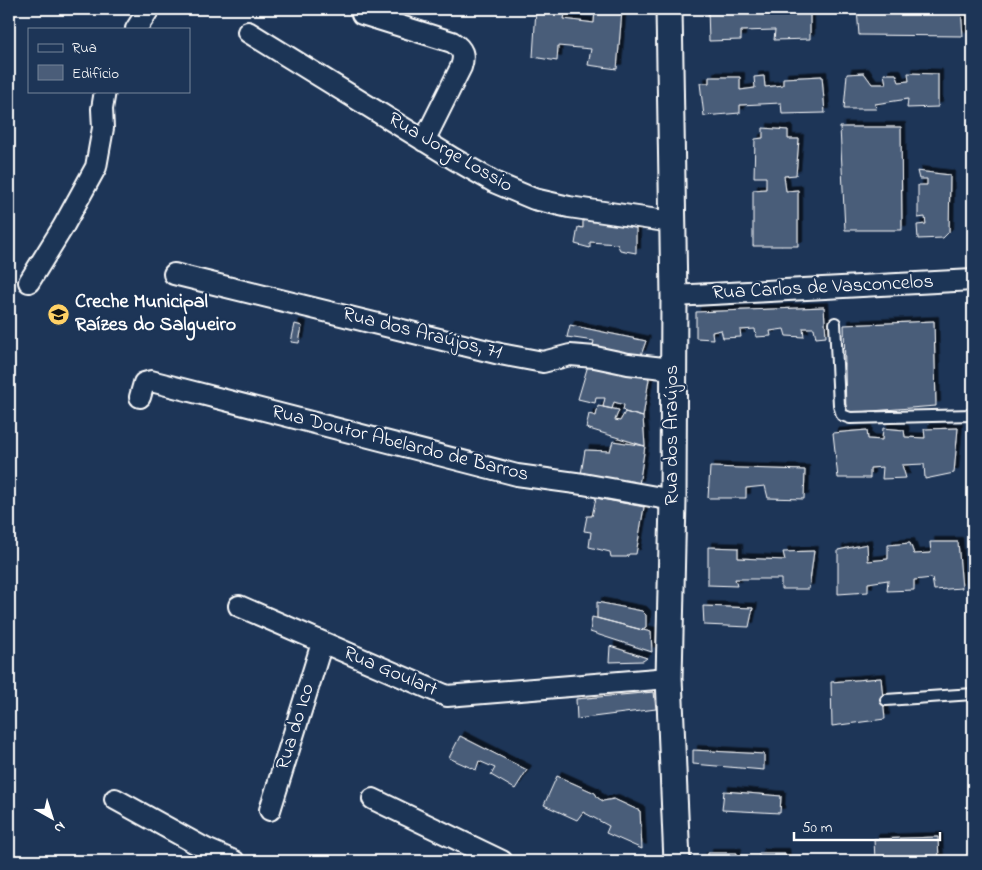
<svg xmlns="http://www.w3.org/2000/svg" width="982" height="870" viewBox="0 0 982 870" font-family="'Indie Flower',sans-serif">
<defs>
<filter id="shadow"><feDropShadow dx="4.5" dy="-4.5" stdDeviation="0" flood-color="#0009"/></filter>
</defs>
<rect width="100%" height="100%" fill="#1d3557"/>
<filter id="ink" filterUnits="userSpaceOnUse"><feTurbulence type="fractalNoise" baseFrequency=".02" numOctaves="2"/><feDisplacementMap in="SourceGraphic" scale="10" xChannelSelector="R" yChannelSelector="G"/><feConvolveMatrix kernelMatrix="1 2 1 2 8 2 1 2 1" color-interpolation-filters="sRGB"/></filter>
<g filter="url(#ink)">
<path fill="#4a5d79" stroke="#fff" filter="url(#shadow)" d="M536,9h30l-2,10 30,4 1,-14 27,2 -5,58 -29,-4 3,-16 -33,-3 -1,15 -24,-4z
M708,9h35v1l34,2 -1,-3h34v30l-36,1 1,-10 -34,1v9l-32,1z
M857,9h104l2,27 -104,-1z
M864,73l8,11h14l-2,-10h12l3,8 10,-1 -1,-8 30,1v33l-31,1 1,-9 -33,5 1,5h-32l3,-35z
M764,76l1,11 18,-2v-7l39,-2 3,37 -43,1 -1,-11 -41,2v8l-36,3 -4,-33h9v-6h31v13l15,-2 -1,-11z
M840,127h61l1,103h-57z
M763,128l25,2v9h11l-3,36 -12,1 2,15 12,-1v56h-45v-56l13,-1v-12h-12l1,-38 8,-1z
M917,171l33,4 -1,57 -6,6 -25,1 -1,-14 9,-1 -1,-7 -7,1v-33h9v-6h-8z
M583,219l53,8v26l-16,-3 -3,-6 -27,-2v6l-15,-4 3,-17 5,1z
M824,307l2,30 -10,1 -2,-10h-11l1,9 -18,-1 -2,-7 -14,2 1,5 -15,1 -1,-8 -15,1 1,7 -18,1 -2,-8 -9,2 1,7 -17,-1v-26z
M934,321l2,85 -90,7 -2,-88z
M295,324l7,2 -3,17 -8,-1z
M570,325l76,16 -5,14 -48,-9 1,-5 -27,-4z
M589,362l55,10 5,7 -6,38 -18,-5 -2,-2 1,-5 -10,-3 -2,7 -9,-2 2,-9h-9l-1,5 -17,-4z
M598,406l21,4 -4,10 5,1 5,-9 18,5 2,29 -59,-18 3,-14 7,2z
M883,428l21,2 1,7 20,1 -1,-9 34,-1 -4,45 -29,6 -1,-15 -22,1 4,13 -24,1 1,-12 -13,1v10h-32l-5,-45 34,-3 1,9 14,1z
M613,441l32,5 -6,39 -58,-11 4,-24 25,1z
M710,467l95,3 -1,29 -36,-1 -3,-12 -19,2v10h-38z
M596,498l48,9 -8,47h-7l-2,3h-16l-1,-5 -21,-5 2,-15 -7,-1 3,-15h5z
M930,542h28l4,46 -28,2 -2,-12 -18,2v10l-27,1 1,-11 -20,3v9l-30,2v-44l29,-6 1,17 20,-2v-14l22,-2 4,11 17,-1z
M708,547l30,1v10l47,2 -2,-8 31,-1 -5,38h-28v-10h-46l2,7 -29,-1z
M597,602l45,9 4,4v12l-4,3 -45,-12z
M703,606l50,2 -4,19 -45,-2z
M592,617l59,15 1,20 -62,-20z
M610,646l37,12 -4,3 -34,1z
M881,678l4,41 -53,7 -1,-44z
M654,692l2,17 -79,10 -1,-20z
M460,736l67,34 -12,19 -24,-14 4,-7 -16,-7 -3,9 -27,-12z
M693,750l71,4v16l-71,-6z
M557,776l38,17 3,5 5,3 11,-2 26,12 2,38 -36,-16 3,-7 -26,-14 -6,8 -33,-15z
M724,791l57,5 -1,17 -58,-3z
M938,837l1,24h-64l-1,-22z
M708,853h29l-1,8h-34v-4l6,1z
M759,853h26l1,8h-46h19z"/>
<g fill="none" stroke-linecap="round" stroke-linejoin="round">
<defs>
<path id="service" d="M835,323l4,82 3,10 8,3 123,-3
M886,700l87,-6"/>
<path id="minor" d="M362,14l90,28c11,7 13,13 9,25l-37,74
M136,29l13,-20
M248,32l206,127 42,24 38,16 35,8 103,15
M174,274l326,80 43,8 27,-7 25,2 33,7 44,5
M29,282l34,-55 33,-60 7,-39 -1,-19 3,-18
M674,296l299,-16
M140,397l4,-14 7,-2 366,94 66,9 90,16
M239,606l208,90 222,-18
M115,799l91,50 28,12
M373,799l129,62
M270,810l52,-167"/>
<path id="tertiary" d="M669,9l5,287 -1,204 -4,178 8,183"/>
</defs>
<use href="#service" stroke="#fff" stroke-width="14"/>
<use href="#minor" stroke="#fff" stroke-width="24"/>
<use href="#tertiary" stroke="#fff" stroke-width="29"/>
<use href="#service" stroke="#1d3557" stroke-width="10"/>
<use href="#minor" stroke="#1d3557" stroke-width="20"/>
<use href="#tertiary" stroke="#1d3557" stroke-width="25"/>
</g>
</g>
<defs>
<symbol id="school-disc" viewBox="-11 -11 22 22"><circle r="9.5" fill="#ffd166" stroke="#1d3557"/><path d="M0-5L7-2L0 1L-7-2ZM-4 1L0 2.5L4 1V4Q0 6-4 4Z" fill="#111"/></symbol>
</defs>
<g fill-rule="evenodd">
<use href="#school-disc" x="46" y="302" width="25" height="25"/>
</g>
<g text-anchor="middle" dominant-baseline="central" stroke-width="4.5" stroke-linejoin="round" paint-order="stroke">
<g font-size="20" fill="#fff" stroke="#1d3557">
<text transform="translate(450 153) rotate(30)">Rua Jorge Lossio</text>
<text transform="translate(823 288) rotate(-3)">Rua Carlos de Vasconcelos</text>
<text transform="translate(422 334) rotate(14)">Rua dos Araújos, 71</text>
<text transform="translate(672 435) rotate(-90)">Rua dos Araújos</text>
<text transform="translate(400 444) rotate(14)">Rua Doutor Abelardo de Barros</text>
<text transform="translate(390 672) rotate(23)">Rua Goulart</text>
<text transform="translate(296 727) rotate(-73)">Rua do Ico</text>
</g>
<g font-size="20" font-weight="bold" fill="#fff" stroke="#1d3557" text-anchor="start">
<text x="75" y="302">Creche Municipal<tspan x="75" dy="23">Raízes do Salgueiro</tspan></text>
</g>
</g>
<rect width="982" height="870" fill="none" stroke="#1d3557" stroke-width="30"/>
<rect x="15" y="15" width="952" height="840" fill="none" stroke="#fff" stroke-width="2" filter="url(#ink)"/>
<rect x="28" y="28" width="162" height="65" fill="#1d3557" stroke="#77869a"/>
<rect x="38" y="44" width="25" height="8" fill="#1d3557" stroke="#77869a"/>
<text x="72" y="52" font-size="15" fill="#ffffff">Rua</text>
<rect x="38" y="65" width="25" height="15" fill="#4a5d79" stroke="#77869a"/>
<text x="72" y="78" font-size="15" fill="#ffffff">Edifício</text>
<g transform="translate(52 818) rotate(141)" stroke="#1d3557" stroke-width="4" paint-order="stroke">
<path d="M0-4L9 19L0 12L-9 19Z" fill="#ffffff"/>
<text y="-8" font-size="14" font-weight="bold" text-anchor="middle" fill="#ffffff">N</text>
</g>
<path d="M794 832v8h146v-8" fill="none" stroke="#ffffff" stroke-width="2.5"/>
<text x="802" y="832" font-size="15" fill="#ffffff" stroke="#1d3557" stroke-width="4" paint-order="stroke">50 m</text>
</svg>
